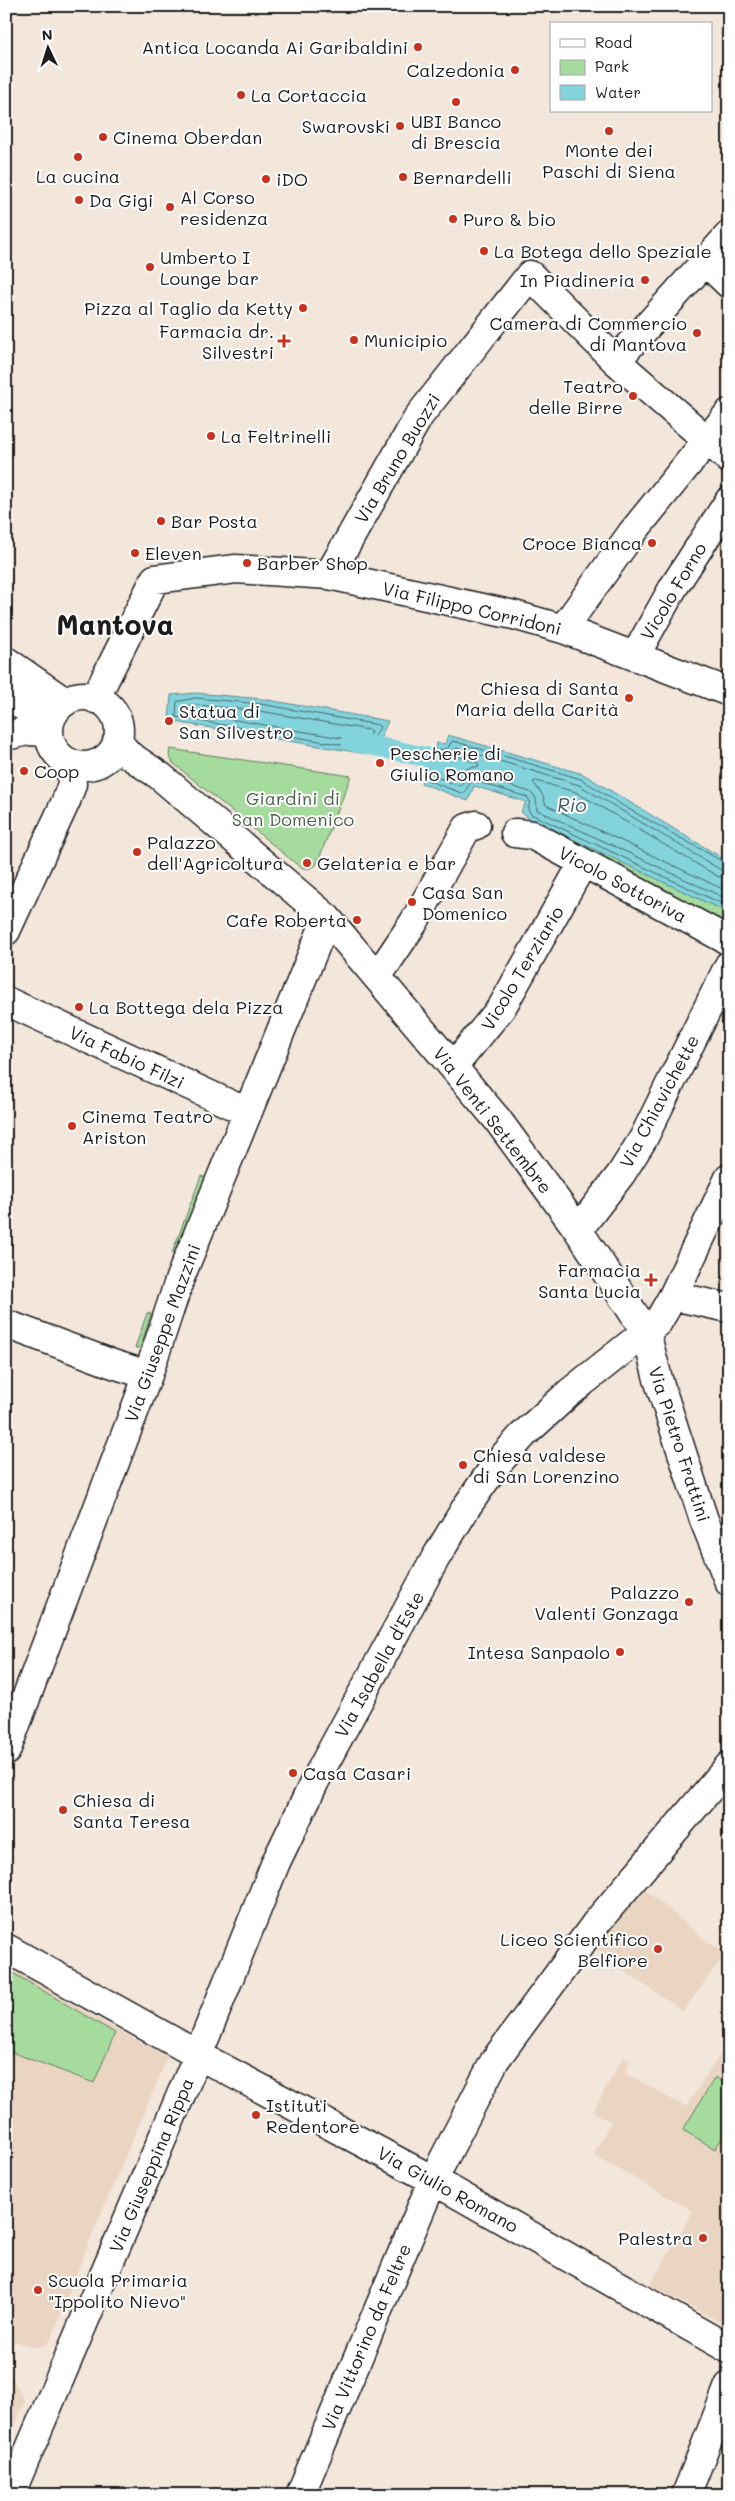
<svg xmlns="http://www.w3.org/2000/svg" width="735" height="2501" viewBox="0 0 735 2501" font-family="Mali,sans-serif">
<rect width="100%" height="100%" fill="#f3e6db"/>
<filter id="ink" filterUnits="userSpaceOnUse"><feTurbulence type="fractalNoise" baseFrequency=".02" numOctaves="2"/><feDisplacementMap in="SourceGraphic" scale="10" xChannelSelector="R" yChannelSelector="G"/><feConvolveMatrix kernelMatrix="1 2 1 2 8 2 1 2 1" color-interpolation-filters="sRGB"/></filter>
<g filter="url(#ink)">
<path fill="#ead5c2" d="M642,1887l67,56 17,10 -43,58 -57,-39 -34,-28z
M6,1966l115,66 47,24 -80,188 -36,93 -5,7 -9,3h-8l-24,-9z
M729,2040v287l-79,-42 43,-74 -100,-56 18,-33 -18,-10 30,-55 7,4 -5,12 61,34z
M6,2376l7,3 12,22 -19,44z"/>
<path fill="#a6db9e" stroke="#617c5d" d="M170,749l181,27 -34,88c-5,5 -10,5 -17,3l-127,-104 -4,-8z
M541,823l188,90v17l-193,-96z
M201,1176l8,3 -34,75 -3,-1z
M147,1313l4,1 -11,34h-5z
M6,1969l109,64 -21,50 -88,-33z
M715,2077l14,8v42l-14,22 -32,-19z"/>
<path fill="#83d3dd" stroke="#5a8a90" d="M196,693l66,6 126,22 -15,34 -204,-34 2,-26z
M448,735l135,39 146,88v51l-201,-95 -7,-6 5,-10 -52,-16 -6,15 -47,-18 16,-40 8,1z"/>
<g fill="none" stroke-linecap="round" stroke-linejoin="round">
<path stroke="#456569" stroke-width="1" d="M196,698l65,6 117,21 2,2 -12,22 -192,-32 1,-15z
M197,705l63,6 109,19 2,2 -6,10 -183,-31 1,-4z
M459,757l19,6 1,3 -13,3 -9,8 -10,-4 2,-10z
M729,865l-104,-58 -44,-28 -124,-37 -5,-1 -4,7 -9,2 -11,28 1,3 35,13 6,-11 5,-2 52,16 3,4 -2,9 3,4 198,93
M729,872l-8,-2 -142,-85 -122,-37 -14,8 -7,18 1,3 23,9 7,-9 8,-2 55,17 6,6 1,12 192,90
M729,879l-12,-3 -141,-84 -40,-11 -3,1 9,12 4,11 183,87"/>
<path stroke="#83d3dd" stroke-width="20" d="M351,741l79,17 26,9"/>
<defs>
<path id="minor" d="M705,261l24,23
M616,361l113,-126
M329,575l90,-159 111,-141 86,86 113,98
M563,629l69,-96 97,-120
M635,656l38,-68 56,-87
M6,661l59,41
M6,694l34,24 9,14
M49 731a35 35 0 1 1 70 0a35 35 0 1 1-70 0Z
M95,699l60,-120 81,-10 93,6 185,40 49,14 166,63
M6,736l22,-5 21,1
M117,741l12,14 31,21 167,142 170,201 81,111 68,102 12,47 46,141 25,62
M515,833l17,2 197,106
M6,931l60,-130 6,-17 -2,-21
M377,977l37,-55 53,-94 9,-3
M6,1001l241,111
M453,1067l49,-60 81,-144
M578,1230l43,-56 22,-35 86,-174
M673,1296l56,12
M6,1324l107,40 35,11
M6,1751l142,-376 32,-97 147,-360
M6,1948l192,107 235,125 296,169
M10,2495l188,-440 78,-193 39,-81 120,-222 32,-53 28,-40 28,-31 46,-42 89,-71 15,-26 56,-118
M300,2495l133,-315 62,-120 101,-137 133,-157
M686,2495l43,-109"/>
</defs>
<use href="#minor" stroke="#1c1c1c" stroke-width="31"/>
<use href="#minor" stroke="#fff" stroke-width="28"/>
</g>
</g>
<g fill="#c8321e" stroke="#fff" stroke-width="2">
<circle cx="418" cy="47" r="5"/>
<circle cx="515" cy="70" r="5"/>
<circle cx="241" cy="95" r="5"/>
<circle cx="456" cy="102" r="5"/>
<circle cx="400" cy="126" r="5"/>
<circle cx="609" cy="131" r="5"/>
<circle cx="103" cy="137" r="5"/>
<circle cx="78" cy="157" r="5"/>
<circle cx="403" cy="177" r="5"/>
<circle cx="266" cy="179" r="5"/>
<circle cx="79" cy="200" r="5"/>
<circle cx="170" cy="207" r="5"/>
<circle cx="453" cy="219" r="5"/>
<circle cx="484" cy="251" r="5"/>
<circle cx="150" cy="267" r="5"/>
<circle cx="645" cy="280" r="5"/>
<circle cx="303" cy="308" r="5"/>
<circle cx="697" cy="333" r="5"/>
<circle cx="354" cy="340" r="5"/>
<path d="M281.5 333.5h5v5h5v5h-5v5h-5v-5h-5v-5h5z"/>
<circle cx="633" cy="396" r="5"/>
<circle cx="211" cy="436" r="5"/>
<circle cx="161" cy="521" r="5"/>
<circle cx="652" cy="543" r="5"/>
<circle cx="135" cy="553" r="5"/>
<circle cx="247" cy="563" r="5"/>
<circle cx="629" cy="698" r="5"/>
<circle cx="169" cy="721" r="5"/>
<circle cx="380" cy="763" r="5"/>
<circle cx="24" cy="771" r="5"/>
<circle cx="137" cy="852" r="5"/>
<circle cx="307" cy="863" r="5"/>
<circle cx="412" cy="902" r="5"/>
<circle cx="357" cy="920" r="5"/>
<circle cx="79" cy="1007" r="5"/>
<circle cx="72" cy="1126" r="5"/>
<path d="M648.5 1272.5h5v5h5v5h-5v5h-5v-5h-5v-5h5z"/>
<circle cx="463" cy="1465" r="5"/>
<circle cx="689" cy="1602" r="5"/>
<circle cx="620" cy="1652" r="5"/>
<circle cx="293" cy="1773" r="5"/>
<circle cx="63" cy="1810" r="5"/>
<circle cx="658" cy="1949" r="5"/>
<circle cx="256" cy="2115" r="5"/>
<circle cx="703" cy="2238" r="5"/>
<circle cx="38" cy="2290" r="5"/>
</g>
<g text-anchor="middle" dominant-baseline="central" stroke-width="4" stroke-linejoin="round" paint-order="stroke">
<g font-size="18" fill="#1c1c1c" stroke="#fff" text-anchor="start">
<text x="408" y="47" text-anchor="end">Antica Locanda Ai Garibaldini</text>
<text x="505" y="70" text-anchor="end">Calzedonia</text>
<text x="251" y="95">La Cortaccia</text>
<text x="456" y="121" text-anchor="middle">UBI Banco<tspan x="456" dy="21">di Brescia</tspan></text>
<text x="390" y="126" text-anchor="end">Swarovski</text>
<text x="113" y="137">Cinema Oberdan</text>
<text x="609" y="150" text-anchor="middle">Monte dei<tspan x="609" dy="21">Paschi di Siena</tspan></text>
<text x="78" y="176" text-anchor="middle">La cucina</text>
<text x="413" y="177">Bernardelli</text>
<text x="276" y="179">iDO</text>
<text x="180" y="197">Al Corso<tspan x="180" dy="21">residenza</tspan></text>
<text x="89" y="200">Da Gigi</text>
<text x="463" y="219">Puro &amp; bio</text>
<text x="494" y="251">La Botega dello Speziale</text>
<text x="160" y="257">Umberto I<tspan x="160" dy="21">Lounge bar</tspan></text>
<text x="635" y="280" text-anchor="end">In Piadineria</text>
<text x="293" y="308" text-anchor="end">Pizza al Taglio da Ketty</text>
<text x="687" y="323" text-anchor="end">Camera di Commercio<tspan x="687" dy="21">di Mantova</tspan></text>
<text x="274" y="331" text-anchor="end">Farmacia dr.<tspan x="274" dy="21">Silvestri</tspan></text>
<text x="364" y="340">Municipio</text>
<text x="623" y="386" text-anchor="end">Teatro<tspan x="623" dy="21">delle Birre</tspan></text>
<text x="221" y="436">La Feltrinelli</text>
<text x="171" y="521">Bar Posta</text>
<text x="642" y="543" text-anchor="end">Croce Bianca</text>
<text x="145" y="553">Eleven</text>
<text x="257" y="563">Barber Shop</text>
<text x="619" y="688" text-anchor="end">Chiesa di Santa<tspan x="619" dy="21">Maria della Carità</tspan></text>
<text x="179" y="711">Statua di<tspan x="179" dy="21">San Silvestro</tspan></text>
<text x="390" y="753">Pescherie di<tspan x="390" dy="21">Giulio Romano</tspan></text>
<text x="34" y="771">Coop</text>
<text x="147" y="842">Palazzo<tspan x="147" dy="21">dell'Agricoltura</tspan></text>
<text x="317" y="863">Gelateria e bar</text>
<text x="422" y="892">Casa San<tspan x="422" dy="21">Domenico</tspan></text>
<text x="347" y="920" text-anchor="end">Cafe Roberta</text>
<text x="89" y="1007">La Bottega dela Pizza</text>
<text x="82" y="1116">Cinema Teatro<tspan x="82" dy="21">Ariston</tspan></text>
<text x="641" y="1270" text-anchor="end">Farmacia<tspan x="641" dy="21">Santa Lucia</tspan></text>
<text x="473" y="1455">Chiesa valdese<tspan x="473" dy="21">di San Lorenzino</tspan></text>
<text x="679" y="1592" text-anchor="end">Palazzo<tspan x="679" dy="21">Valenti Gonzaga</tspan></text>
<text x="610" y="1652" text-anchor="end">Intesa Sanpaolo</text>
<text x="303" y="1773">Casa Casari</text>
<text x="73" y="1800">Chiesa di<tspan x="73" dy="21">Santa Teresa</tspan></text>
<text x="648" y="1939" text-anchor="end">Liceo Scientifico<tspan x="648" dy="21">Belfiore</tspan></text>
<text x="266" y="2105">Istituti<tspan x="266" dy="21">Redentore</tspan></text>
<text x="693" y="2238" text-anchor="end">Palestra</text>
<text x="48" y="2280">Scuola Primaria<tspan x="48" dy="21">"Ippolito Nievo"</tspan></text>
</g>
<g font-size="18" fill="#1c1c1c" stroke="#fff">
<text transform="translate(397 458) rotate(-59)">Via Bruno Buozzi</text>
<text transform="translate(673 591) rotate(-59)">Vicolo Forno</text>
<text transform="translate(472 608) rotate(13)">Via Filippo Corridoni</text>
<text transform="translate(623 884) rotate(28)">Vicolo Sottoriva</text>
<text transform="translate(522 968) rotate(-59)">Vicolo Terziario</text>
<text transform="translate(127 1057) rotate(25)">Via Fabio Filzi</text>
<text transform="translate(659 1101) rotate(-62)">Via Chiavichette</text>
<text transform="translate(493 1120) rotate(52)">Via Venti Settembre</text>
<text transform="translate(162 1333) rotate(-70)">Via Giuseppe Mazzini</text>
<text transform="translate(680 1444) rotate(72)">Via Pietro Frattini</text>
<text transform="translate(379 1664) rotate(-61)">Via Isabella d'Este</text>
<text transform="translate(151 2165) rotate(-67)">Via Giuseppina Rippa</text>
<text transform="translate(448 2189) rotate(29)">Via Giulio Romano</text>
<text transform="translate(366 2337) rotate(-67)">Via Vittorino da Feltre</text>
</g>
<g font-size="18" fill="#4c5f4a" stroke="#fff">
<text x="293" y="798">Giardini di<tspan x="293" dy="21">San Domenico</tspan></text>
</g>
<g font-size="19" font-style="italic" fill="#405c60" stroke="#fff">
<text x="572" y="804">Rio</text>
</g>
<g font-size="28" font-weight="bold" fill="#1c1c1c" stroke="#fff">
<text x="115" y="624">Mantova</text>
</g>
</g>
<rect width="735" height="2501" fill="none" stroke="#fff" stroke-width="25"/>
<rect x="12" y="12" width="710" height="2476" fill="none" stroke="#1c1c1c" stroke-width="2" filter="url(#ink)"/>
<rect x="550" y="22" width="162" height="90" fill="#ffffff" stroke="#a4a4a4"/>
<rect x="560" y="39" width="25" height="8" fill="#ffffff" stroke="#a4a4a4"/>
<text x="595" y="48" font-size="15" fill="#1c1c1c">Road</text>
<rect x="560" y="60" width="25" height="15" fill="#a6db9e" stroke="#a4a4a4"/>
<text x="595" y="72" font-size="15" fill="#1c1c1c">Park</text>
<rect x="560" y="85" width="25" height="15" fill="#83d3dd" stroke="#a4a4a4"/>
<text x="595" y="98" font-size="15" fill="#1c1c1c">Water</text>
<g transform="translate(48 48) rotate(356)" stroke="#ffffff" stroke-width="4" paint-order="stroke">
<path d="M0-4L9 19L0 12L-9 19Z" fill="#1c1c1c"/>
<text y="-8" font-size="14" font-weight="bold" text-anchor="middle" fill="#1c1c1c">N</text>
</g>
</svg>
